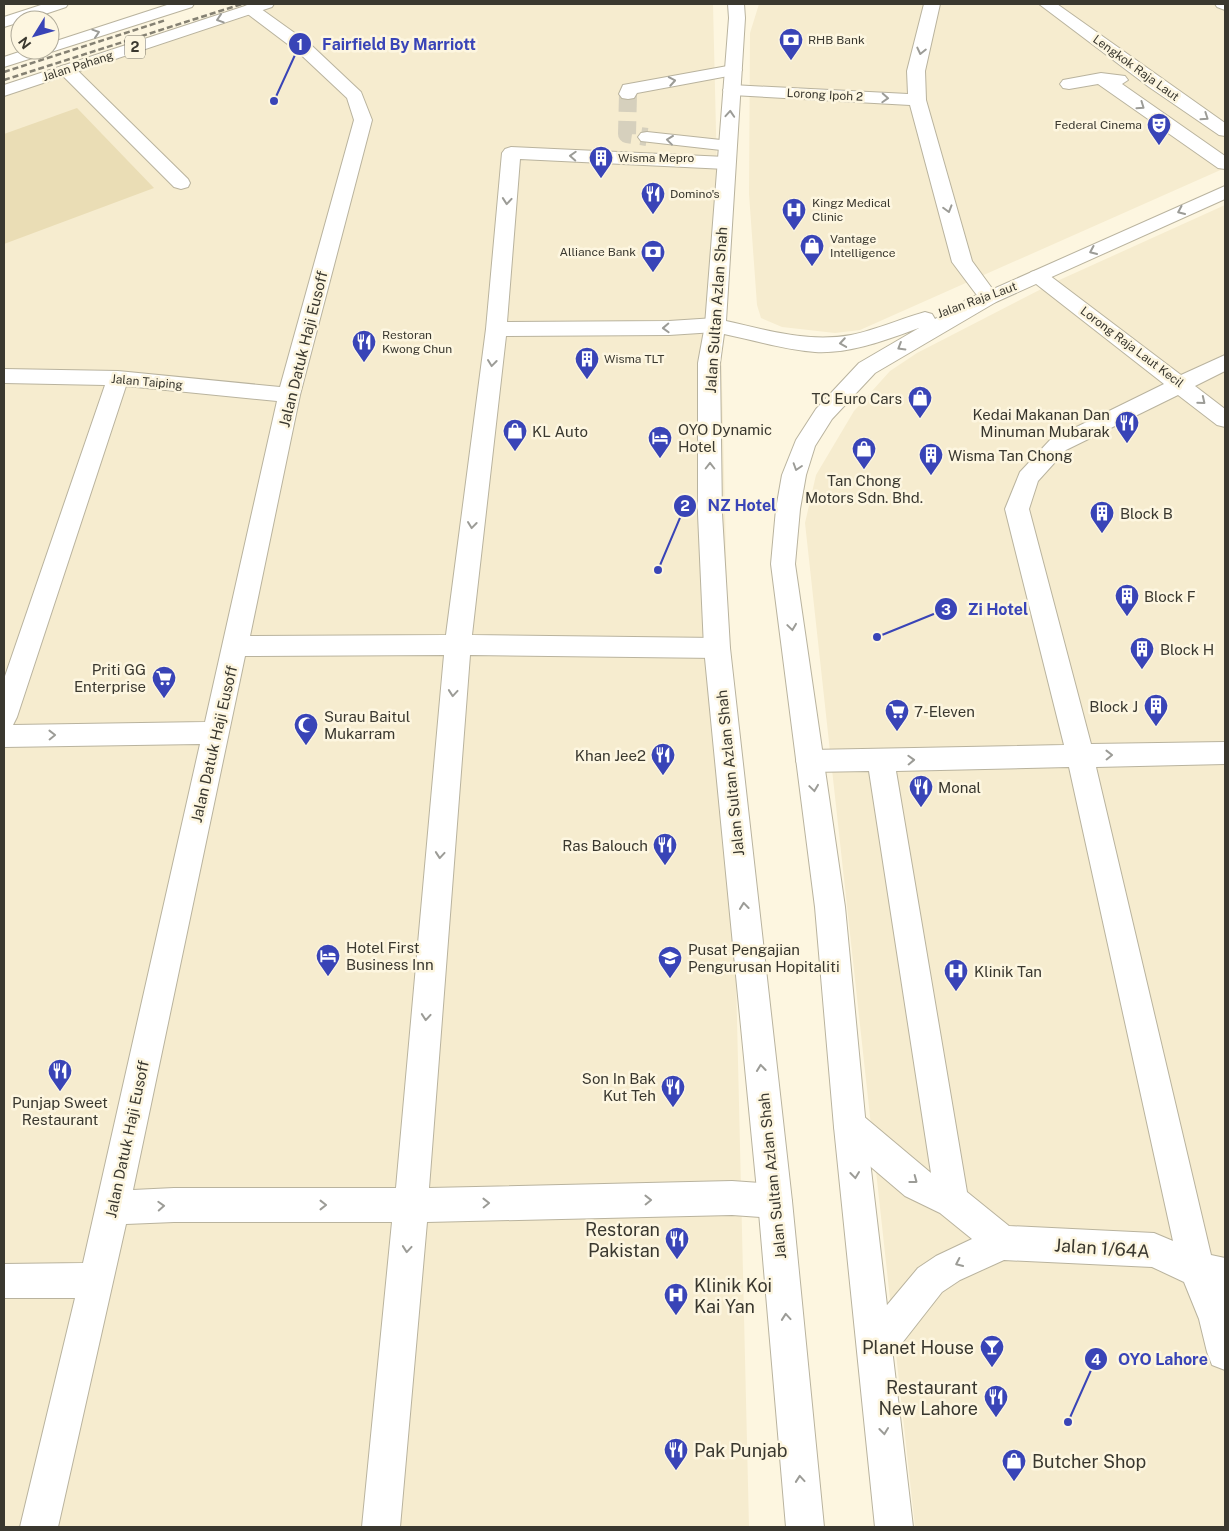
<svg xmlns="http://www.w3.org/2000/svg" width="1229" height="1531" viewBox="0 0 1229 1531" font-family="'Public Sans',sans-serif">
<rect width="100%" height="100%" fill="#fdf6e0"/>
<path fill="#f6eccf" d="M277,4h436l36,1523h-745v-1433z
M759,4h466v164l-365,162 -25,3 -53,-6 -21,-9 -4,-13 -8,-111 1,-161z
M1225,205v1322h-310l-110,-1004 11,-48 38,-64 36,-40 27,-18 138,-71z"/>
<path fill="#eaddb5" d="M77,108l77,80 -150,56v-110z"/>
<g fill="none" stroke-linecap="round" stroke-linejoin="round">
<path stroke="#d6d0bd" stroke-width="18" stroke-dasharray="18 9" stroke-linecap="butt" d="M628,94l-1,40 20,3"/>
<defs>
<path id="minor" d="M44,4h24l-2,3 -39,13h-7v2l-16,5v-10z
M251,4l6,2 53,38 51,48 11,28 -72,275 -50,241 196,-1 40,-306 16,-176 3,-4 6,-2 215,10 7,2 2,4 -2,4 -7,2 -206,-10 -13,163 162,-1 46,-3 7,2 3,5 -3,5 -7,2 -46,3 -163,1 -34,299 245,3 9,3 4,7 -4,7 -9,3 -247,-3 -41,533 303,-7 43,3 12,5 5,12 -5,12 -12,5 -43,-3 -305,7 -27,305h-38l30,-305h-218l-48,2 -68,303h-38l55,-229h-71v-34l79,-1 117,-519 -196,3v-68l101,-294 -101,-2v-14l114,2 162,16 74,-267 -7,-22 -49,-46 -53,-40 -2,-3 2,-3zM126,386l151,15 -72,321 -192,3 4,-8zM444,655l-48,533h-222l-41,2 112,-534z
M924,4h16l-15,67 1,29 46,161 27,37 -3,4 -7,2 -7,-2 -30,-40 -42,-157 -178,-10 -6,-1 -3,-4 3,-4 6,-1 176,9 -1,-23z
M1039,4h18l168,119v13l-6,-1 -70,-48z
M1215,4h10v6l-8,-3z
M67,65l6,1 115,113 2,4 -2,4 -7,2 -7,-2 -113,-113 -3,-4 3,-4z
M733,65l6,1 3,4 -3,4 -102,19 -3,5 -6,1 -6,-1 -3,-4 4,-9z
M1101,73l24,3 3,4 -6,4 103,72v13l-7,-1 -120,-84 -29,5 -6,-1 -3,-4 3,-4z
M647,132l74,8 6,1 3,4 -3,4 -6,1 -80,-9 -3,-4 3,-4z
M1038,270l7,2 136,103 44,-20v16l-30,15 30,23v18l-8,-2 -39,-30 -112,55 -28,31 -9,28 62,235 134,-2v22l-129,3 115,488 14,3v112l-13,-5 -5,-13 -8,-33 -15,-37 -32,-15 -148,-7 -44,20 -18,12 -54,69 -13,5 -13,-5 -5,-13 5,-13 56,-67 18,-12 36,-17 -32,-26 -35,-17 -67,-57 -4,-12 4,-12 12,-4 12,4 69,58 -62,-402 -59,1 -10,-3 -4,-8 4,-8 10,-3 254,-5 -59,-236 15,-37 30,-32 114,-56 -133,-104 -3,-4 3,-4zM1069,767l104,474 -19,-8 -145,-7 -42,-34 -71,-421z"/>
<path id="major" d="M170,4h24l-2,3 -188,60v-10l21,-7h25v-7z
M251,4h23l-2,3 -268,89v-11z
M728,4h16l1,14 -19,303c41,9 82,22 125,14 25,-5 49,-16 74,-23l7,2 3,5 28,-15 3,-6 16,-4 243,-108v13l-229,103 -121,71 -43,46 -17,27 -9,29 -6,34 -5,55 50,343 21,220 47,400h-38l-41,-400 -19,-220 -44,-343 5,-55 6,-34 14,-35 20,-31 43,-46 60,-35c-33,12 -69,26 -104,24 -31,-2 -61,-12 -91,-18l-4,29 2,151 8,134 62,553 32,326h-38l-28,-326 -54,-553 -6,-134v-151l7,-38 24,-307z"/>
</defs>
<use href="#minor" stroke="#b9b39e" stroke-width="2"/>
<use href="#major" stroke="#b9b39e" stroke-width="2"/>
<use href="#minor" fill="#fff" fill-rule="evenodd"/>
<use href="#major" fill="#fff" fill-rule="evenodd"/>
<path stroke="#858173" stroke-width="2.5" stroke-dasharray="6 3" stroke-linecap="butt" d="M4,72l162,-52
M4,80l238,-76"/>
</g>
<defs><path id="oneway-chevron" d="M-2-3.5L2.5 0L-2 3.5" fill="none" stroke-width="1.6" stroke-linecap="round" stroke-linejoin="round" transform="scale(1.25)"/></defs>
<g stroke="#9c9c97">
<use href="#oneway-chevron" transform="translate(220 19) rotate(162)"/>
<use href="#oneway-chevron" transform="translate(96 33) rotate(-18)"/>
<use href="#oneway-chevron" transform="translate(921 51) rotate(103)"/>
<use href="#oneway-chevron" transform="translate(672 81) rotate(-10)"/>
<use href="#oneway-chevron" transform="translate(885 98) rotate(3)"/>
<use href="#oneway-chevron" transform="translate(1141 106) rotate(35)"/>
<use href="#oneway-chevron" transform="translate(730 114) rotate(-86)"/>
<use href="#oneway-chevron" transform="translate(1205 117) rotate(34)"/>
<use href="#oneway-chevron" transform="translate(670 140) rotate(-173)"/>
<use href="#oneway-chevron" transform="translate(573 156) rotate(-177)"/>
<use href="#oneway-chevron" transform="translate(507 201) rotate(95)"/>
<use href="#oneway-chevron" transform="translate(948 209) rotate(74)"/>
<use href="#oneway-chevron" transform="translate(1181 211) rotate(156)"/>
<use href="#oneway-chevron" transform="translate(1093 251) rotate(156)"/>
<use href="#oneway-chevron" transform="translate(666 328) rotate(178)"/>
<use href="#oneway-chevron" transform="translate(843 343) rotate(171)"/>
<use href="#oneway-chevron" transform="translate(901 347) rotate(149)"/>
<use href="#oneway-chevron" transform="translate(492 363) rotate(97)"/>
<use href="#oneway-chevron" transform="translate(1202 401) rotate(39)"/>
<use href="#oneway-chevron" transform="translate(710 466) rotate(-90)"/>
<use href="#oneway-chevron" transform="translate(797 467) rotate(108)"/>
<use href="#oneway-chevron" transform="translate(472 525) rotate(97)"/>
<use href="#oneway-chevron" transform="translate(792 627) rotate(82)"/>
<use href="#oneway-chevron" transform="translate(453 693) rotate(95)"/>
<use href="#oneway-chevron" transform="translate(52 735) rotate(-1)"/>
<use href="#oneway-chevron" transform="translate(1109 755) rotate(-1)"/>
<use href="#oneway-chevron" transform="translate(911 760) rotate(-2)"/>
<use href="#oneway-chevron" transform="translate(814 788) rotate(82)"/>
<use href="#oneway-chevron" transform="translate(440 855) rotate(95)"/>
<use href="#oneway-chevron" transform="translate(744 906) rotate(-96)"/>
<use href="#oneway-chevron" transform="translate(426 1017) rotate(95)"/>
<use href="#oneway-chevron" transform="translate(761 1068) rotate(-96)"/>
<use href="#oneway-chevron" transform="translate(855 1175) rotate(83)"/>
<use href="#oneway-chevron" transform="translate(914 1180) rotate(37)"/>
<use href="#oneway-chevron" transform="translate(648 1200) rotate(-1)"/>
<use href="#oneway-chevron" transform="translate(486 1203) rotate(-1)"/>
<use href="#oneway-chevron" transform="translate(323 1205)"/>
<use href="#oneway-chevron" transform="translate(161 1206) rotate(-3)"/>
<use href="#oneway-chevron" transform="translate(407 1249) rotate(95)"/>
<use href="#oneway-chevron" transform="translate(959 1263) rotate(155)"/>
<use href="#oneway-chevron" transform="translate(786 1317) rotate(-95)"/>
<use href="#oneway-chevron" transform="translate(884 1431) rotate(84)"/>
<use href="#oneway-chevron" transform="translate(800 1479) rotate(-95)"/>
</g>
<defs>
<symbol id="bank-pin" viewBox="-11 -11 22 30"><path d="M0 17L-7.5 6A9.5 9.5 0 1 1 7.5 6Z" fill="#3944b7" stroke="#fdf6e0"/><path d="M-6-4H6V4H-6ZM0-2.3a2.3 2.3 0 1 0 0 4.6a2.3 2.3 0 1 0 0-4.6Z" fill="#fff"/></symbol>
<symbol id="theatre-pin" viewBox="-11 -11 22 30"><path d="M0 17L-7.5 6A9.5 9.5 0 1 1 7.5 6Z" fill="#3944b7" stroke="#fdf6e0"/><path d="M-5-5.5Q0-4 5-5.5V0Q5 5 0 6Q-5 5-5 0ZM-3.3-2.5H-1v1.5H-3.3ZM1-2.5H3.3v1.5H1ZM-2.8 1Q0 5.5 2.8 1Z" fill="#fff"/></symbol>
<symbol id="building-pin" viewBox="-11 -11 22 30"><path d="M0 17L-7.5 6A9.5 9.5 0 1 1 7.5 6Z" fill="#3944b7" stroke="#fdf6e0"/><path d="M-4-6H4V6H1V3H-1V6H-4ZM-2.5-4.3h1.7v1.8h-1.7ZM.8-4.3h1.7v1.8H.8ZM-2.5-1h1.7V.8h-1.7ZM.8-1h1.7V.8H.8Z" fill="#fff"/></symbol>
<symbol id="restaurant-pin" viewBox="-11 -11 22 30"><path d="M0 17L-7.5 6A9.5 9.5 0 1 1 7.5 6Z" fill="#3944b7" stroke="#fdf6e0"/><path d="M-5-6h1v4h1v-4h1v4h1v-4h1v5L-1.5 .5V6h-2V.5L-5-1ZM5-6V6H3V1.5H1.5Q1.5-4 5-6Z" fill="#fff"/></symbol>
<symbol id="hospital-pin" viewBox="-11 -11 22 30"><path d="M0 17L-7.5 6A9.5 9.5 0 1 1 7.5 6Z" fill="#3944b7" stroke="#fdf6e0"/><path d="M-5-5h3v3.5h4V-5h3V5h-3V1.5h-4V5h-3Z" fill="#fff"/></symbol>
<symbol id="shop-pin" viewBox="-11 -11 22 30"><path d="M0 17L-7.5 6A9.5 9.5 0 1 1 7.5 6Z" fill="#3944b7" stroke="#fdf6e0"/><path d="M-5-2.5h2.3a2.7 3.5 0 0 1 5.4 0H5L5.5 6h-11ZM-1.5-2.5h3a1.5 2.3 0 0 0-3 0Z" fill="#fff"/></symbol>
<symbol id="hotel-pin" viewBox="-11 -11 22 30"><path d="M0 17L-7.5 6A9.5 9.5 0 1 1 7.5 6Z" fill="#3944b7" stroke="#fdf6e0"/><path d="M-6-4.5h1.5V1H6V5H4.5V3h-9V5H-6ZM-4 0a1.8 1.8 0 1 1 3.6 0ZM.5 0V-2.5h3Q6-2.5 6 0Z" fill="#fff"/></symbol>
<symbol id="supermarket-pin" viewBox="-11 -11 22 30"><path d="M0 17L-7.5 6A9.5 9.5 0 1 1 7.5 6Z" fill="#3944b7" stroke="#fdf6e0"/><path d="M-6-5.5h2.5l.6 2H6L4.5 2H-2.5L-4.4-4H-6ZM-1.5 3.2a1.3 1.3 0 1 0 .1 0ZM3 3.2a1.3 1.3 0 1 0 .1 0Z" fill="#fff"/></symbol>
<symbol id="mosque-pin" viewBox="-11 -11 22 30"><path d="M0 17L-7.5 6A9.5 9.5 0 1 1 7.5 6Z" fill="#3944b7" stroke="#fdf6e0"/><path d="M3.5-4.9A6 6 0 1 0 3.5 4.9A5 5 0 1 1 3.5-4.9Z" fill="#fff"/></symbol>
<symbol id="university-pin" viewBox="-11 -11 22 30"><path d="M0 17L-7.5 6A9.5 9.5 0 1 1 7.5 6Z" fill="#3944b7" stroke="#fdf6e0"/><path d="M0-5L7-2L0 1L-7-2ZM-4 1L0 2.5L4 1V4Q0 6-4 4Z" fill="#fff"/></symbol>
<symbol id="bar-pin" viewBox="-11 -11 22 30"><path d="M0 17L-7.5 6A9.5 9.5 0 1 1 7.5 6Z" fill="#3944b7" stroke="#fdf6e0"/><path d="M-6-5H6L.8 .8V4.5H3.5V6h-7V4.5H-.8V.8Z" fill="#fff"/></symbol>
</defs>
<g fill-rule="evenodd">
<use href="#bank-pin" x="777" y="26" width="28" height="38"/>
<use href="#theatre-pin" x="1145" y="111" width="28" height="38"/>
<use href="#building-pin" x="587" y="144" width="28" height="38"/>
<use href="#restaurant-pin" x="639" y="180" width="28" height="38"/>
<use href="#hospital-pin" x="780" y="196" width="28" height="38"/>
<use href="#shop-pin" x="798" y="232" width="28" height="38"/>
<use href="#bank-pin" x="639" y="238" width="28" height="38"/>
<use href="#restaurant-pin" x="350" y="328" width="28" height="38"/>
<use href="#building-pin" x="573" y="345" width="28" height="38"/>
<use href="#shop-pin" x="906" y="384" width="28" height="38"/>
<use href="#restaurant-pin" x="1113" y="409" width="28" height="38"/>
<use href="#shop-pin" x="501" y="417" width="28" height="38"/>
<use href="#hotel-pin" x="646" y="424" width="28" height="38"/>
<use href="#shop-pin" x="850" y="435" width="28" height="38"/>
<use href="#building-pin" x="917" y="441" width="28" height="38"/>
<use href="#building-pin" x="1088" y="499" width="28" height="38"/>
<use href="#building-pin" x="1113" y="582" width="28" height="38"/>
<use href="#building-pin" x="1128" y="635" width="28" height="38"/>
<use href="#supermarket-pin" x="150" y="664" width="28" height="38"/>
<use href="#building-pin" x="1142" y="692" width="28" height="38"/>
<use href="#supermarket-pin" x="883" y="697" width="28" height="38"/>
<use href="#mosque-pin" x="292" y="711" width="28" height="38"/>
<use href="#restaurant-pin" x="649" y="741" width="28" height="38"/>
<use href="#restaurant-pin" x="907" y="773" width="28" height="38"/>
<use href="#restaurant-pin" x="651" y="831" width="28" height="38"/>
<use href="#hotel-pin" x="314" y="942" width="28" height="38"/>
<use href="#university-pin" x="656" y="944" width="28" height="38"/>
<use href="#hospital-pin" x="942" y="957" width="28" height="38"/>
<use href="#restaurant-pin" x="46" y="1057" width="28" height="38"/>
<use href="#restaurant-pin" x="659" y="1073" width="28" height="38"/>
<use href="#restaurant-pin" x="663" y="1225" width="28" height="38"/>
<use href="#hospital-pin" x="662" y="1281" width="28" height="38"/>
<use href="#bar-pin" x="978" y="1333" width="28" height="38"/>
<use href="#restaurant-pin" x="982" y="1383" width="28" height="38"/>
<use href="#restaurant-pin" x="662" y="1436" width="28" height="38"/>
<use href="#shop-pin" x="1000" y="1447" width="28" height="38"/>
</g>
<g text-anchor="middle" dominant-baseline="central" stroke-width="5" stroke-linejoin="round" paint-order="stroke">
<g font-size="12" fill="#3a382f" stroke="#fdf6e0" text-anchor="start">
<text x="808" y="40">RHB Bank</text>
<text x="1142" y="125" text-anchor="end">Federal Cinema</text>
<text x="618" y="158">Wisma Mepro</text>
<text x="670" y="194">Domino's</text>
<text x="812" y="203">Kingz Medical<tspan x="812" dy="14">Clinic</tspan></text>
<text x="830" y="239">Vantage<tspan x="830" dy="14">Intelligence</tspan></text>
<text x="636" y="252" text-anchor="end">Alliance Bank</text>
<text x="382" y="335">Restoran<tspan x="382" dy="14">Kwong Chun</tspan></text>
<text x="604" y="359">Wisma TLT</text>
</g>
<g font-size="12" fill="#3a382f" stroke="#fdf6e0">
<text transform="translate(78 66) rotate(-18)">Jalan Pahang</text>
<text transform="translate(1136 68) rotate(36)">Lengkok Raja Laut</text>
<text transform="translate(825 95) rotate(3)">Lorong Ipoh 2</text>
<text transform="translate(977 300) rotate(-20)">Jalan Raja Laut</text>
<text transform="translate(1132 347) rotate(37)">Lorong Raja Laut Kecil</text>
<text transform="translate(147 382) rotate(5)">Jalan Taiping</text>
</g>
<rect fill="#fdf6e0" stroke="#747164" stroke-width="1" x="125" y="35.5" width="20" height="23" rx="4"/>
<g font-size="14" font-weight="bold" fill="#3a382f">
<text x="135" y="47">2</text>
</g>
<g font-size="15" fill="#3a382f" stroke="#fdf6e0">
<text transform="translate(716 310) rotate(-86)">Jalan Sultan Azlan Shah</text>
<text transform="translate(303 349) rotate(-76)">Jalan Datuk Haji Eusoff</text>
<text transform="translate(214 744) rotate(-77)">Jalan Datuk Haji Eusoff</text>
<text transform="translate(730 773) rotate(-96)">Jalan Sultan Azlan Shah</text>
<text transform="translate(127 1139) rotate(-78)">Jalan Datuk Haji Eusoff</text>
<text transform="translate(772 1176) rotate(-96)">Jalan Sultan Azlan Shah</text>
</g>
<g font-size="15" fill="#3a382f" stroke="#fdf6e0" text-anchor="start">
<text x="902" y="398" text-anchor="end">TC Euro Cars</text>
<text x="1110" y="414" text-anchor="end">Kedai Makanan Dan<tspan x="1110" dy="17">Minuman Mubarak</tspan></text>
<text x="678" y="429">OYO Dynamic<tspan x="678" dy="17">Hotel</tspan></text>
<text x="532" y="431">KL Auto</text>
<text x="948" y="455">Wisma Tan Chong</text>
<text x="864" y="480" text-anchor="middle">Tan Chong<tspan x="864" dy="17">Motors Sdn. Bhd.</tspan></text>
<text x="1120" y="513">Block B</text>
<text x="1144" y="596">Block F</text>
<text x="1160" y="649">Block H</text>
<text x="146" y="669" text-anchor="end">Priti GG<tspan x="146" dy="17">Enterprise</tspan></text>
<text x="1138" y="706" text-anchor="end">Block J</text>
<text x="914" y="711">7-Eleven</text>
<text x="324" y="716">Surau Baitul<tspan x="324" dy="17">Mukarram</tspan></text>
<text x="646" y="755" text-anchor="end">Khan Jee2</text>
<text x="938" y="787">Monal</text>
<text x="648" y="845" text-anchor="end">Ras Balouch</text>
<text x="346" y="947">Hotel First<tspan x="346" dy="17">Business Inn</tspan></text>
<text x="688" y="949">Pusat Pengajian<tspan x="688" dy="17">Pengurusan Hopitaliti</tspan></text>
<text x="974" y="971">Klinik Tan</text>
<text x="656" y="1078" text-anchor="end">Son In Bak<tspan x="656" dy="17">Kut Teh</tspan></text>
<text x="60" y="1102" text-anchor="middle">Punjap Sweet<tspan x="60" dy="17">Restaurant</tspan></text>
</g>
<g font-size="18" fill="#3a382f" stroke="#fdf6e0" text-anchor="end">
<text x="660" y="1229">Restoran<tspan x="660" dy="21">Pakistan</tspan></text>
<text x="694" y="1285" text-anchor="start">Klinik Koi<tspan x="694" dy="21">Kai Yan</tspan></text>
<text x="974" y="1347">Planet House</text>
<text x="978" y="1387">Restaurant<tspan x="978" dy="21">New Lahore</tspan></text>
<text x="694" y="1450" text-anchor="start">Pak Punjab</text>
<text x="1032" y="1461" text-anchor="start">Butcher Shop</text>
</g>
<g font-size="18" fill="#3a382f" stroke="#fdf6e0">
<text transform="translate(1102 1248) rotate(4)">Jalan 1/64A</text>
</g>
</g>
<path fill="none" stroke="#3944b7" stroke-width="2" d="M274 101L300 44M658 570L685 506M877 637L946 609M1068 1422L1096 1359"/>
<g fill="#3944b7" stroke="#fdf6e0" stroke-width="2">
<circle cx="274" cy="101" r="5"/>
<circle cx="658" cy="570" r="5"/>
<circle cx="877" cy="637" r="5"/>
<circle cx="1068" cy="1422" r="5"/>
<circle cx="300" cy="44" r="12"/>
<circle cx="685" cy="506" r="12"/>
<circle cx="946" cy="609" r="12"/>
<circle cx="1096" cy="1359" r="12"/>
</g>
<g font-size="15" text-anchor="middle" font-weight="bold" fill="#fff">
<text x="300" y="50">1</text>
<text x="685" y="511">2</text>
<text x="946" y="615">3</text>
<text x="1096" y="1365">4</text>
</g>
<g font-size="16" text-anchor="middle" font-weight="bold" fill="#3944b7" stroke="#fdf6e0" stroke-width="5" stroke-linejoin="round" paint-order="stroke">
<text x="399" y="50">Fairfield By Marriott</text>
<text x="742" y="511">NZ Hotel</text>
<text x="998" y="615">Zi Hotel</text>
<text x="1163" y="1365">OYO Lahore</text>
</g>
<rect width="1229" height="1531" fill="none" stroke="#3a382f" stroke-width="10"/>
<g transform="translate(35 35) rotate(233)"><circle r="24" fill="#fdf6e0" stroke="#afaa99"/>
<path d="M0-4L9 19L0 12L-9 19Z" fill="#3944b7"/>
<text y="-8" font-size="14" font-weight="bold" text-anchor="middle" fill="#3a382f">N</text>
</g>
</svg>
